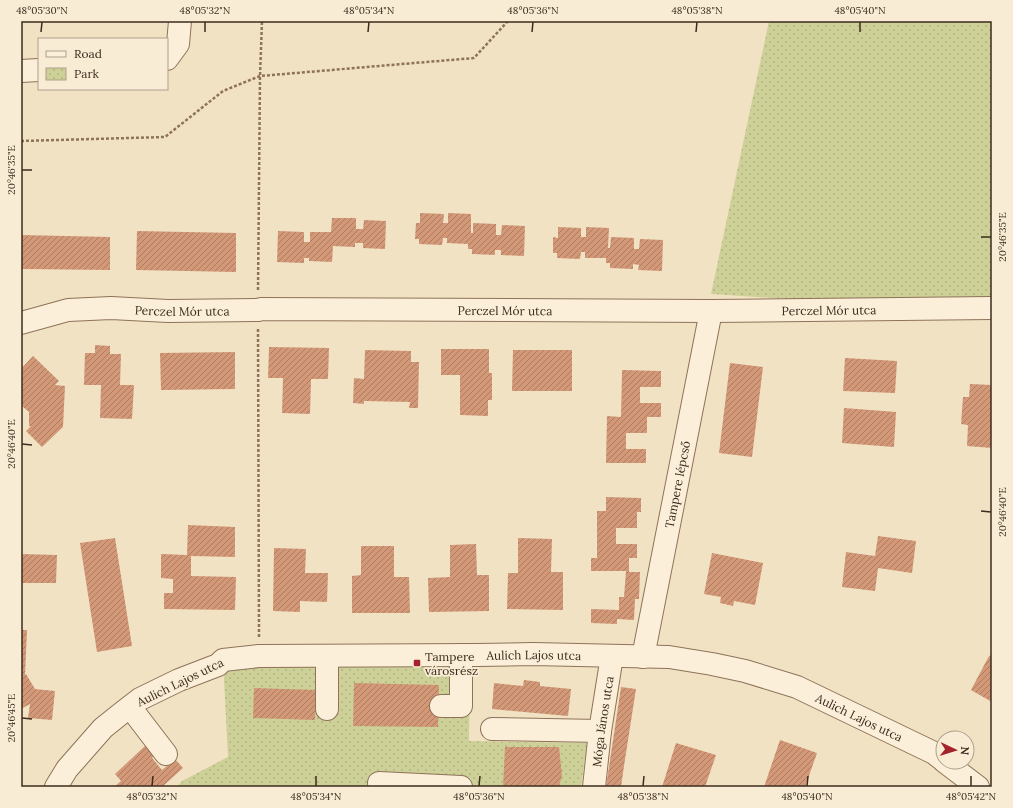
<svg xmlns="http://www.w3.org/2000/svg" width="1013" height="808" viewBox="0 0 1013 808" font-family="Lora,serif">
<defs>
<pattern id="park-dots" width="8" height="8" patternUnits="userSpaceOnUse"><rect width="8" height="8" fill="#ced197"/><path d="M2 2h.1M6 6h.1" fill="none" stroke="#b2b482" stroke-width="1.8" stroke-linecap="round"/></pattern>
<pattern id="building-hatch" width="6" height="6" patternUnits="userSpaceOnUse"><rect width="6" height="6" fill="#d39877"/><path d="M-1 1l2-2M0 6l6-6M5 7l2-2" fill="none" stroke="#ac7c61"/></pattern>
</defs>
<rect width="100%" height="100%" fill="#f2e2c4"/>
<path fill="url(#park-dots)" d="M769,21h223v291l-281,-18z
M470,655l-1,86 118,2 -6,44h-404l5,-6 46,-24 -5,-97z"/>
<path fill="url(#building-hatch)" d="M420,213l24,1 -1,9h5v-10l23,1v19h2v-10l23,1v11h5l1,-10 23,1 -1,30 -23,-1v-5h-6v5l-23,-1v-5h-4v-5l-21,-1v-5h-4l-1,7 -23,-1v-5h-4l1,-16h4z
M332,218h24v11h7l1,-9 22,1 -1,28 -22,-1v-5h-8v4l-22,-1 -1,16 -23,-1v-3h-5v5l-27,-1 1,-31 26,1v10h6v-10h21z
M558,227l23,1v9h5v-10l23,1 -1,20h2l1,-11 23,1v11h5l1,-10 23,1 -1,31 -24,-1 1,-5 -6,-1v5l-23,-1v-5h-4v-5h-21v-6h-4l-1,7 -23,-1v-5h-4v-16l5,1z
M137,231l99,2v39l-100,-2z
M21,235l89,2v33l-89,-1z
M95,345l15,1v8h11l-1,31h14l-2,34 -32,-1 1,-33h-17l1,-32h10z
M269,347l60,1 -1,31h-17l-1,35 -28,-1 1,-35h-15z
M441,349h48v24h3v27h-4v16l-28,-1v-40h-19z
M365,350l46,1v11h8l-1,46h-9l1,-6 -46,-1v3l-11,-1 1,-25 10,1z
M513,350h59v41h-60z
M235,352v37l-74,1 -1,-37z
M33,356l26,25 -4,4 10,1 -2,41 -21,20 -16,-16 5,-5h-2v-14l-8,-7v-36z
M845,358l52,3 -2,32 -52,-2z
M730,363l33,4 -11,90 -33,-4z
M622,370l39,1v16h-21v16h21v14h-14v16h-21v16h20v14h-40l1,-47 14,1z
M970,384l22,1v63l-25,-2 1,-21 -7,-1 2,-27h6z
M844,408l52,4 -2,35 -52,-4z
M606,497l35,1v14h-4v16h-21v16h21v14h-8v14h11l-1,27h-4l-1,21 -17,-1v5l-26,-1v-14l28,1v-13h5l2,-26h-35v-13h6v-47h9z
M188,525l47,2v30l-44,-1v20l45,1 -1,33 -71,-1v-16h9v-14l-12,-1v-24l26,1z
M878,536l38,5 -4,32 -34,-5 -3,23 -33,-4 4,-35 29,4z
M115,538l17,108 -35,6 -17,-109z
M518,538l34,1 -1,33h12v38l-56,-1 1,-36h10z
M476,544l1,31h12v36l-60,1 -1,-34 22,-1v-32z
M361,546h33v31h15l1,36h-58v-37l9,-1z
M274,548l32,1 -1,24h23l-1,29 -27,-1v11l-27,-1z
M712,553l51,10 -8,42 -21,-4 -1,5 -13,-3 1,-6 -17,-3z
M21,554l36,1 -1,28h-35z
M21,630h6l-2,45 1,-1 9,15 20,2 -3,29 -24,-2 2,-14 -9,5z
M992,655v47l-21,-12 18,-34z
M524,680l16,2v4l31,3 -3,27 -76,-7 2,-26 29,3z
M354,683l85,2 -1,42 -85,-1z
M621,687l15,2 -12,77 -3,21h-15z
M254,688l62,2 -1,30 -62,-2z
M780,740l37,13 -12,34h-41z
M676,743l40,12 -11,32h-43z
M146,745l9,10 -3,3 10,12 13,-11 8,9 -21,19h-48l7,-6 -6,-7z
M505,747h54l3,28 -3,12h-56z"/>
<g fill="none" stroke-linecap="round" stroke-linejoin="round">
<defs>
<g id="minor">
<path d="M167,59l11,-15 2,-23"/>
<path d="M21,71l18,-1"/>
<path id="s1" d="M21,323l47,-13 43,-2 57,3 90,-1 3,-1 450,2 281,-3"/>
<path id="s2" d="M643,657l68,-346"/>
<path d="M441,706h20v-51"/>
<path d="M130,707l36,47"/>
<path d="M327,709v-53"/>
<path d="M492,729l108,2"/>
<path d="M945,762l33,25"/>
<path d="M379,783l82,4"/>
<path id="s3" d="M56,787l11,-18 36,-41 20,-16 17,-13 39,-19 39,-15 5,-5 36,-4 218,-1 56,-1 136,3 43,7 33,7 52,16 137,66 9,7"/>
<path id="s4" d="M594,787l6,-56 12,-75"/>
</g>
</defs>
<use href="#minor" stroke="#8e7259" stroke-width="24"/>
<path stroke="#8e7259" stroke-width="2.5" stroke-dasharray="3 2" stroke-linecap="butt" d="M21,141l144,-4 58,-46 37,-15 214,-18 34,-37
M258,290l2,-214 2,-55
M258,329l1,309"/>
<use href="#minor" stroke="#fbefd9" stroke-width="22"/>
</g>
<path fill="none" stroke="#3d2b1e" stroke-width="1.5" d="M41,32l1,-10M205,32v-10M368,32l1,-10M532,32l1,-10M696,32l1,-10M860,32v-10M22,170h10M981,237h10M22,444l10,1M981,511l10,1M22,718l10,1M152,786l1,-10M316,786v-10M479,786l1,-10M643,786l1,-10M807,786l1,-10M971,786v-10"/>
<rect fill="#a3242c" stroke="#f8ecd5" stroke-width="1.5" x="413" y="659" width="8" height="8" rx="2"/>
<g text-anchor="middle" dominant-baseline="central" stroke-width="3.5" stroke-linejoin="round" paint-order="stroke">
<g font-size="12" fill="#3d2b1e" stroke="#f8ecd5">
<text stroke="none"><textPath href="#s1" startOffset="163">Perczel Mór utca</textPath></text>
<text stroke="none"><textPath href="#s1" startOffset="486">Perczel Mór utca</textPath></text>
<text stroke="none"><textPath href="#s1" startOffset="810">Perczel Mór utca</textPath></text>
<text stroke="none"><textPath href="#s2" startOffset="176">Tampere lépcső</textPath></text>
<text stroke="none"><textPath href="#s3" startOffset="526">Aulich Lajos utca</textPath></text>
<text transform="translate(180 682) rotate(-26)">Aulich Lajos utca</text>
<text stroke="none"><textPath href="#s3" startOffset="862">Aulich Lajos utca</textPath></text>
<text stroke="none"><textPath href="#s4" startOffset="66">Móga János utca</textPath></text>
</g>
<g font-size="12" fill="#3d2b1e" stroke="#f8ecd5" text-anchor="start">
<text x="425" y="656">Tampere<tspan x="425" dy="14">városrész</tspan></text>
</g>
</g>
<rect width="1013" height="808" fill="none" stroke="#f8ecd5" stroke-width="44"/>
<rect x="38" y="38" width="130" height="52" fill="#f8ecd5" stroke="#ad9f8c"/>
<rect x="46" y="51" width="20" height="6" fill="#fbefd9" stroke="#ad9f8c"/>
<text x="74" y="58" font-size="12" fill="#3d2b1e">Road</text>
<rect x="46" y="68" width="20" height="12" fill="url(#park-dots)" stroke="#ad9f8c"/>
<text x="74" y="78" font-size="12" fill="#3d2b1e">Park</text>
<g transform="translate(955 750) rotate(94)"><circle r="19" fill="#f8ecd5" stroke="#ad9f8c"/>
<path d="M0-3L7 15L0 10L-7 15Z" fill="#a3242c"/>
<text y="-6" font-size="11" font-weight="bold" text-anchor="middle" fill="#3d2b1e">N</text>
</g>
<rect x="22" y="22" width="969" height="764" fill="none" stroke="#3d2b1e" stroke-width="1.5"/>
<g font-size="10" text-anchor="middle" fill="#3d2b1e">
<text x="42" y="14">48°05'30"N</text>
<text x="205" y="14">48°05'32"N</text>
<text x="369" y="14">48°05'34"N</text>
<text x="533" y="14">48°05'36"N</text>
<text x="697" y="14">48°05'38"N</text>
<text x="860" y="14">48°05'40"N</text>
<text transform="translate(11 170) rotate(-90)" y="4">20°46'35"E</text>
<text transform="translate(1002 237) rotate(-90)" y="4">20°46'35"E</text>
<text transform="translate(11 444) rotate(-90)" y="4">20°46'40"E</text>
<text transform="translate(1002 512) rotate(-90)" y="4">20°46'40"E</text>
<text transform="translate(11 718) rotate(-90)" y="4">20°46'45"E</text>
<text x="152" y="800">48°05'32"N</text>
<text x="316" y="800">48°05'34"N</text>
<text x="479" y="800">48°05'36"N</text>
<text x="643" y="800">48°05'38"N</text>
<text x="807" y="800">48°05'40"N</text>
<text x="971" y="800">48°05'42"N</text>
</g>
</svg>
